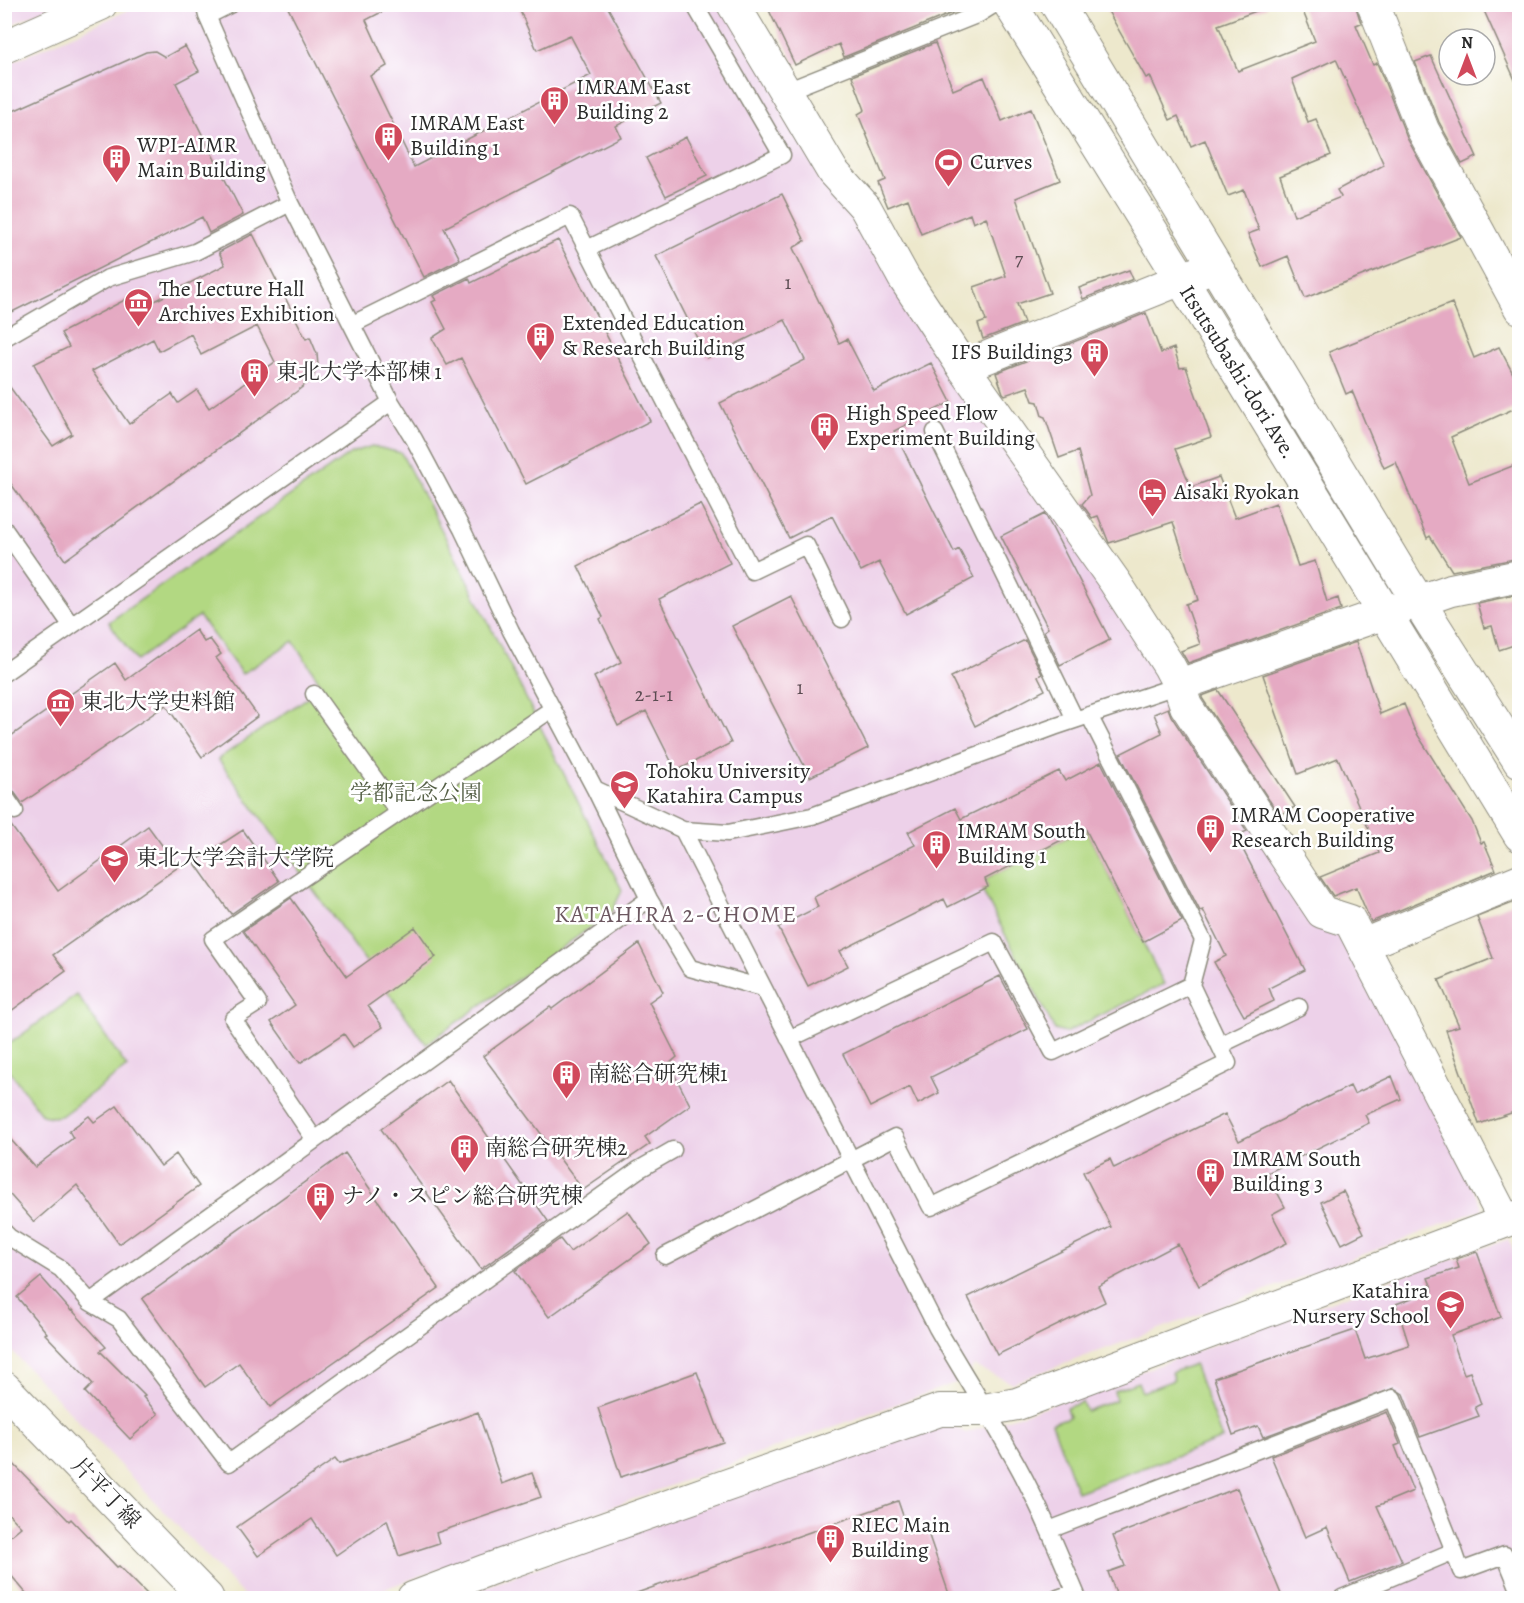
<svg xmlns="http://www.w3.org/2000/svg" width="1524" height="1603" viewBox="0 0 1524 1603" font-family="Alegreya,'Noto Serif JP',serif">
<rect width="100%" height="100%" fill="#fff"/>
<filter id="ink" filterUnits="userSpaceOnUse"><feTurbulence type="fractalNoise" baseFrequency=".0167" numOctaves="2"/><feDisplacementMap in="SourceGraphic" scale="12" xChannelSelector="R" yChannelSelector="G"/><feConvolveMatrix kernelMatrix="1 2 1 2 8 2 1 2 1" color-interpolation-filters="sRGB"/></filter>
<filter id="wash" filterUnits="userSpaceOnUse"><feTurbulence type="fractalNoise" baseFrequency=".008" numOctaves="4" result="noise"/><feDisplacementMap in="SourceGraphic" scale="24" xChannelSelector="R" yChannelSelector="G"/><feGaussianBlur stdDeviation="1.35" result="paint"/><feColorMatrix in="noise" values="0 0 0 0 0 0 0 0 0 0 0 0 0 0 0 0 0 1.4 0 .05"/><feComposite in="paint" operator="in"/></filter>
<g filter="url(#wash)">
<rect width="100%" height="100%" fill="#ede8cc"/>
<path fill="#edd1e9" d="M5,4h50v1l-50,22z
M140,5h584l621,923 138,281 -105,40 -366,134 -39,-17 -7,13 -607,219h-113l-241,-254v-1279z
M1509,1239l10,29v330h-1065l486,-178 26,13 75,-25 324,-119z"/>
<path fill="#b2d882" stroke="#6e8256" stroke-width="1.5" d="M372,446l29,7 47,89 174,348 -10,22 -186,132 -208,-285 105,-72 -30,-46 -51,33 -43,-58 -63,45 -27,-39 242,-169z
M1085,828l79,156 -99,49 -10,-3 -73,-140 6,-3 -3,-8z
M77,995l50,72 -66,49 -9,1 -10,-2 -37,-50v-11l4,-10z
M1194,1364l28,75 -145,53 -25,-69 17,-6 -3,-9 16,-6 4,9 30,-11 -2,-9 24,-9 4,10 32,-12 -3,-7z"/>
<g id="blocks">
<path fill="#e5aac3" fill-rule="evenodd" d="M286,4h111l-31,16 21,46 -17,10 44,91 177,-92 -21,-40 -33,15 -20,-46h89l55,99 -45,23 5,11 -177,91 16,31 -36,18z
M766,4h208l-130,53 -5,-13 -44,21z
M1104,4h162l1,3 -49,18 20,46 77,-30 -15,-37h55l6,19 -5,2 17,40 4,-2 30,75 54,99 -156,61 -17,-42 -26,11 -14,-33 11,-4 -15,-40 -16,6 -23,-56 -14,6 -13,-30 -8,4 -20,-44 -4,2zM1336,59l48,106 -47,25 4,7 -47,19 -14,-40 51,-21 -15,-36 -8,3 -16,-43z
M1481,4h39v87z
M935,43l18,47 31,-13 18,44 29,-12 29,71 -44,18 34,95 -33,11 7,19 -41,16 -5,-15 8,-3 -12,-34 32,-11 -20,-59 -13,6 -3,-9 -49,20 -13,-35 -20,8 -10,-24 7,-3 -27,-66 7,-4 -13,-34z
M185,46l14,25 -23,12 67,132 -34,18 -7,-16 -198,99v-201l142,-63 9,-1 10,6z
M1431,56l46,101 -15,7 -23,-42 -24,-60z
M686,137l21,39 -41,20 -20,-38z
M782,194l23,47 -12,7 46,95 8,-4 27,52 57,-28 20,39 -57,29 60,121 5,-3 15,29 -68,36 -27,-52 -18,9 -29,-55 -43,22 -69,-135 85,-43 -20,-40 -78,38 -51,-102z
M253,234l53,105 4,-2 7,17 1,12 -3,7 -4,7 -15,12 -231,168 -61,-86v-95l49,67 19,-12 -38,-70 35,-17 -8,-14 83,-43 7,13 74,-38 -6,-13zM257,326l18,36 -66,46 -12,-18 -19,13 -6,-9 -43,30 -37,-53 61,-32 6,12 32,-17 10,21z
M558,240l92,181 -124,63 -65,-126 -14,7 -15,-27 14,-9 -14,-27 4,-2 -3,-4 36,-18 2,5z
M1129,270l4,9 -50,20 -4,-11z
M1452,303l22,55 25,-11 21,40v19l-69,31 18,46 51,-20v95l-68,13 -22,-35 -3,2 -31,-76 -12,6 -32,-77 -6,3 -17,-42z
M1146,313l15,40 13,-5 6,20 6,-1 25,70 -36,12 16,38 28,-10 16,41 41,-15 22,63 17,-5 12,41 11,-4 3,11 -153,54 -7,-12 19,-7 -14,-40 12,-4 -25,-78 -64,21 -11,-27 -6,2 -10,-14 8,-9 -12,-44 -19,7 -14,-41 -3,-1 -4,-14 -5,-1 -5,-14 -23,8 -2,-2 -7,-20z
M700,504l30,59 -71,36 72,144 -55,28 -30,-60 -28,15 -24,-49 27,-15 -21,-43 3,-2 -25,-51z
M1045,514l65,126 -50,25 -16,-34 4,-3 -47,-92z
M1520,594v49l-21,7 -7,-24 -8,2 -7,-25z
M791,596l77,152 -58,29 -78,-151z
M196,630l8,12 6,-3 11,15 -5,4 42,58 -56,41 -36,-52 -144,98 -10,-14 -8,-4v-44l111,-78 11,17z
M1025,640l17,34 -4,2 7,14 -70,36 -24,-49z
M1356,642l24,72 24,-10 10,25 58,92 9,22 3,-1 12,28 -125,52 -15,-35 -23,9 -13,-19 59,-24 -41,-95 -40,16 -35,-99z
M1218,690l77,117 -16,8 -77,-117v-2z
M1168,708l3,8 76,115 -11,5 69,134 -36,18 5,13 -30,15 -30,-54 12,-6 -23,-46 -3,1 -80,-157 42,-21 -8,-19z
M1101,762l81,159 -39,21 -58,-114 -100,51 3,8 -40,20 -4,-8 -104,52 8,15 -40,20 -30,-59 40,-20 -4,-10 101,-52 -7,-13 47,-24 6,11 98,-48 6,10z
M4,816l54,75 90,-65 30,41 -125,88 13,16 -62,45z
M243,830l36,51 -48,33 -37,-52z
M291,898l56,78 68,-49 21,30 -68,49 15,21 -30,20 -9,-13 -44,29 -29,-41 24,-17 -52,-74z
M1520,900v210l-41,14 -33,-94 13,-4 -20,-46 54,-22 -16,-41z
M639,944l24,48 -14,10 28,55 -8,7 21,41 -45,32 5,7 -67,46 -100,-134 67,-49 2,2z
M1000,976l28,53 -97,48 8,16 -21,11 -8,-17 -40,20 -27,-53z
M1392,1076l9,23 -36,16 4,8 -102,50 18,34 -13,7 15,29 -88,43 -21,-42 -80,42 7,16 -108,53 -29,-58 143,-70 -28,-55 27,-13 4,9 111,-54 14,27 111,-55 4,8z
M448,1080l100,141 -67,48 -100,-140z
M117,1106l44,60 15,-12 23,32 -80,58 -42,-59 -43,37 -30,-34v-56l31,35 38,-29 -4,-7 20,-15 5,6z
M345,1153l94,135 -169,119 -31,-44 -34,24 -63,-88z
M1343,1191l21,42 -22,11 -21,-42z
M628,1211l23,33 -102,73 -34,-46 45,-32 10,13z
M1477,1252l24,65 -50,18 13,39 6,-2 11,32 -6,3 4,9 -59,21 -17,-43 -9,-6 -131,49 -5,-11 -25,9 -19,-57 141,-48 10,29 44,-14 -13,-41 37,-14 -5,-12 31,-10 -3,-9z
M41,1277l30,34 1,-1 34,37 -6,4 45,45 -2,1 15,17 -28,25 -45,-47 8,-8 -48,-50 2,-1 -30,-36z
M697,1372l26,70 -102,35 -23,-69z
M478,1412l24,72 30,-11 9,24 -105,36 3,10 -40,13 -12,-36 -51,35 -24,-36 -54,37 -21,-29 98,-68 4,5z
M1387,1412l13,32 -5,2 18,45 -36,15 25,55 -52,21 -23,-55 -22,10 -34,-81z
M4,1454l65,67 2,-2 46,48 2,-1 33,33h-121l-27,-32v-26l17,-14 -17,-18z
M1237,1488l46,111h-165l-10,-27 17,-6 -12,-30z
M898,1501l11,32 17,-6 23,67 -12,5h-305l-1,-4z"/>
</g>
</g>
<g filter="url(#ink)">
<use href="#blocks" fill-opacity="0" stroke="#8c8a7c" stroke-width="1.5"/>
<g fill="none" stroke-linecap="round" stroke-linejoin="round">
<defs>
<path id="service" d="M204,4l3,12 83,187 101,199
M207,16l24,-12
M784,92l195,-78 16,-10
M587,249l165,322 54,-26 36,74
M353,324l217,-108 17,33 195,-94 -88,-151
M4,338l104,-60 87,-26 95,-49
M935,432l140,287
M4,529l67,96
M4,673l387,-271 23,37 48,90 49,102 84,158 88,41 45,3 84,-17 242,-89 125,-42
M314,694l85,119
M595,789l54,110 41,69 72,20
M4,795l11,16
M683,830l254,498c24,42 50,82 73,124 27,46 47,97 68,146
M789,1039l205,-97 59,110 138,-67
M1220,1045l79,-38
M315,1140l-82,-121 25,-16 -45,-64 339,-230
M4,1232l5,5 52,32 29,33 29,17 110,144 409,-293 35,-20
M665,1256l230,-119 36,70 297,-144 -37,-78 12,-45 -114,-225
M90,1302l559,-403
M1049,1530l344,-132 61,153 -112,47
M1454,1551l7,20 44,-16 15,37
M1058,1598l17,-6"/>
<path id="minor" d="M733,4l100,168 32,35 39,71 59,89 152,215 54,84 10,19 7,21 136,206 28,9 155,300
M1373,4l50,126 97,178
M4,47l97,-43
M963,367l251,-101
M1179,685l272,-95 69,-14
M1363,945l157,-65
M413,1598l74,-28 453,-160h44l33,-6 503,-188"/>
<path id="tertiary" d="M1010,4l172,276 338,555
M1057,4l349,578 114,180
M4,1388l203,210"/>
</defs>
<use href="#service" stroke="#8c8a7c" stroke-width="19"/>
<use href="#minor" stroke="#8c8a7c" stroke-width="34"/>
<use href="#tertiary" stroke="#8c8a7c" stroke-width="35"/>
<use href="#service" stroke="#fff" stroke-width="16"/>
<use href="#minor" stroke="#fff" stroke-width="32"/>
<use href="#tertiary" stroke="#fff" stroke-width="33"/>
</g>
</g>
<defs>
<symbol id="building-pin" viewBox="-11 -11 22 30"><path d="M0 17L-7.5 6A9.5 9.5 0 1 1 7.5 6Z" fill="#d1495b" stroke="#fff"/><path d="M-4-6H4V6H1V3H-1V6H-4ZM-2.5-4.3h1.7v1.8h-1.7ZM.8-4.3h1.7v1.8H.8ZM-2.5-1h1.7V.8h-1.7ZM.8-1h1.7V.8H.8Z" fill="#fff"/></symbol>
<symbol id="stadium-pin" viewBox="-11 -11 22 30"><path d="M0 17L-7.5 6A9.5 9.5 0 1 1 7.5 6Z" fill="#d1495b" stroke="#fff"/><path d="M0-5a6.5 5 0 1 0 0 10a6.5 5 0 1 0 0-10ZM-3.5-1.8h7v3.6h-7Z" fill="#fff"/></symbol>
<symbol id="museum-pin" viewBox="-11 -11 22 30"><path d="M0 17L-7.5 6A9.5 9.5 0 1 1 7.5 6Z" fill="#d1495b" stroke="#fff"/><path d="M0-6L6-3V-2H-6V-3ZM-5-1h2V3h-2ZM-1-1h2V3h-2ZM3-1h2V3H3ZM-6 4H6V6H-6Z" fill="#fff"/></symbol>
<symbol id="hotel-pin" viewBox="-11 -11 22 30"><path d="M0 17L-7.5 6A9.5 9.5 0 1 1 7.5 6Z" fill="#d1495b" stroke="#fff"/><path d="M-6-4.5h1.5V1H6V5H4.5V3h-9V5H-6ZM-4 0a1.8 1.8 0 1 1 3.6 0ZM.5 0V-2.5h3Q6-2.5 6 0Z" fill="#fff"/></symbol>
<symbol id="university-pin" viewBox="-11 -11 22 30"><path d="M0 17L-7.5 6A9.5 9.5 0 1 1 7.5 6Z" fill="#d1495b" stroke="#fff"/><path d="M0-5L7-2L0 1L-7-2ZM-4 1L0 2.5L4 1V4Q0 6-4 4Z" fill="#fff"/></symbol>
<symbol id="school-pin" viewBox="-11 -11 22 30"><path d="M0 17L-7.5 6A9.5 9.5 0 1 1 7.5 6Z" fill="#d1495b" stroke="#fff"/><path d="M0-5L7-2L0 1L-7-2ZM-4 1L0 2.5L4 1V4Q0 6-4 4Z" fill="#fff"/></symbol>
</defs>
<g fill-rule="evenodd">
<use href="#building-pin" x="538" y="84" width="33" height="45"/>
<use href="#building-pin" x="372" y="120" width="33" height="45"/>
<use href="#building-pin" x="100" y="142" width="33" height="45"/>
<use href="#stadium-pin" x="932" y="146" width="33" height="45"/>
<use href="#museum-pin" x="122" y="286" width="33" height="45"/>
<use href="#building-pin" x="524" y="320" width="33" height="45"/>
<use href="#building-pin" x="1078" y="336" width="33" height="45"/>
<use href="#building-pin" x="238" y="356" width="33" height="45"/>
<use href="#building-pin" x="808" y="410" width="33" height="45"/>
<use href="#hotel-pin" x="1136" y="476" width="33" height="45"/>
<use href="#museum-pin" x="44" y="686" width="33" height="45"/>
<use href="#university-pin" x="608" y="768" width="33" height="45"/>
<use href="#building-pin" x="1194" y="812" width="33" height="45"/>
<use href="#building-pin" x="920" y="828" width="33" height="45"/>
<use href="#university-pin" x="98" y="842" width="33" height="45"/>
<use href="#building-pin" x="550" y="1058" width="33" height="45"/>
<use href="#building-pin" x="448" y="1132" width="33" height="45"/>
<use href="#building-pin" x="1194" y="1156" width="33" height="45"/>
<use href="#building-pin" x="304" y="1180" width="33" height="45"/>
<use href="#school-pin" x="1434" y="1288" width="33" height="45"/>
<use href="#building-pin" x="814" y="1522" width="33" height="45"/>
</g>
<g text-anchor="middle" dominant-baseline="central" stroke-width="5" stroke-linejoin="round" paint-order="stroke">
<g font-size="20" fill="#5a4b51">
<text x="1019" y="258">7</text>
<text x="788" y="282">1</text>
<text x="800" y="687">1</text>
<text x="654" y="694">2-1-1</text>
</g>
<g font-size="22" fill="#2b2b2b" stroke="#fff" text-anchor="start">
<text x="576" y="87">IMRAM East<tspan x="576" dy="25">Building 2</tspan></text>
<text x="410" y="123">IMRAM East<tspan x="410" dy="25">Building 1</tspan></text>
<text x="137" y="145">WPI-AIMR<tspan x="137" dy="25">Main Building</tspan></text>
<text x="970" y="162">Curves</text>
<text x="159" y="289">The Lecture Hall<tspan x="159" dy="25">Archives Exhibition</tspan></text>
<text x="562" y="323">Extended Education<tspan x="562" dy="25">&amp; Research Building</tspan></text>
<text x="1073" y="352" text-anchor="end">IFS Building3</text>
<text x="276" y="372">東北大学本部棟 1</text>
<text x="846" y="413">High Speed Flow<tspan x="846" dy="25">Experiment Building</tspan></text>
<text x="1174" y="492">Aisaki Ryokan</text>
<text x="81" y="702">東北大学史料館</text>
<text x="646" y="771">Tohoku University<tspan x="646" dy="25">Katahira Campus</tspan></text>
<text x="1231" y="815">IMRAM Cooperative<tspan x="1231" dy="25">Research Building</tspan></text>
<text x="957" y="831">IMRAM South<tspan x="957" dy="25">Building 1</tspan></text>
<text x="136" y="858">東北大学会計大学院</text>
<text x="588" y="1074">南総合研究棟1</text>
<text x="485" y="1148">南総合研究棟2</text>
<text x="1232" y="1159">IMRAM South<tspan x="1232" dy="25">Building 3</tspan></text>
<text x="342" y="1196">ナノ・スピン総合研究棟</text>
<text x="1429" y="1291" text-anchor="end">Katahira<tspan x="1429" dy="25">Nursery School</tspan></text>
<text x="851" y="1525">RIEC Main<tspan x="851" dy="25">Building</tspan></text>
</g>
<g font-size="22" fill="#2b2b2b" stroke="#fff">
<text transform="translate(1238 372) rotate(58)">Itsutsubashi-dori Ave.</text>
<text transform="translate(106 1493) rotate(46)">片平丁線</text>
</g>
<g font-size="22" fill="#545f45" stroke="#fff">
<text x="416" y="793">学都記念公園</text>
</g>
<g font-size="24" letter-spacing="1.5" fill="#6c5760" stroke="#fff">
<text x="676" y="914">KATAHIRA 2-CHOME</text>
</g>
</g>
<rect width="1524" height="1603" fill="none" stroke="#fff" stroke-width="24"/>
<g transform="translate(1467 57)"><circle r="28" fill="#ffffff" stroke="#aaaaaa" stroke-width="1.5"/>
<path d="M0-4.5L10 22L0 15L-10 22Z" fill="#d1495b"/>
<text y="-9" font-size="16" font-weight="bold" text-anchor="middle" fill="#2b2b2b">N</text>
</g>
</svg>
